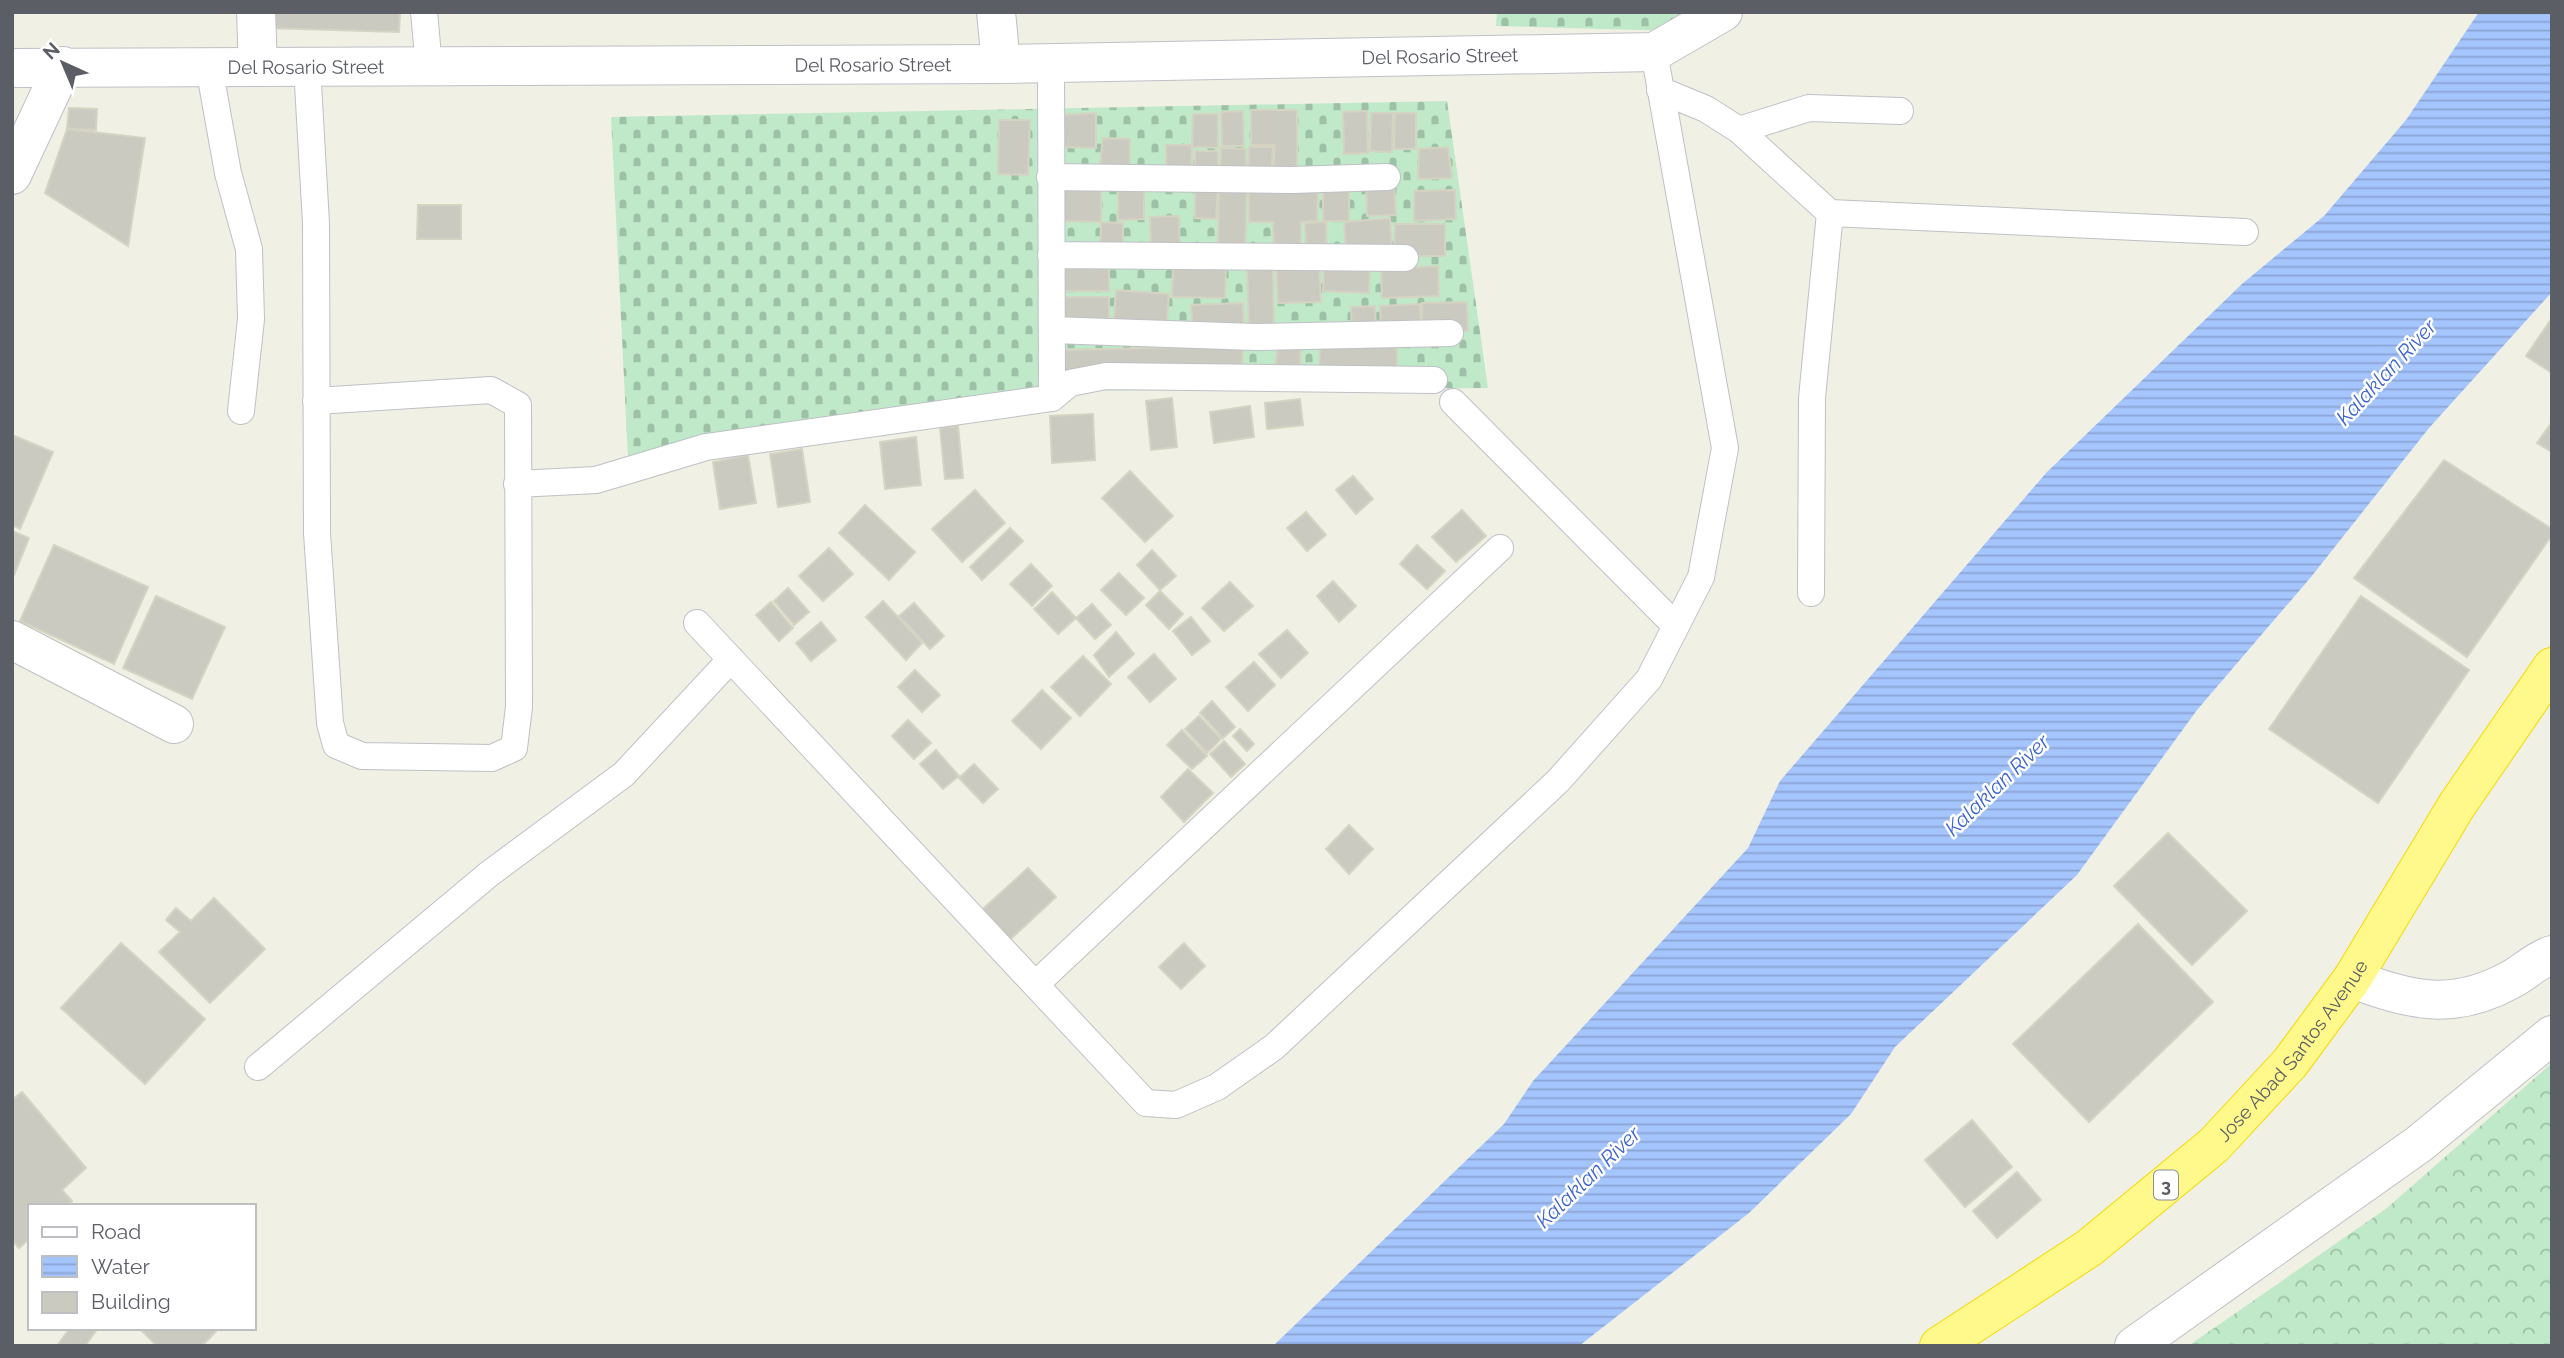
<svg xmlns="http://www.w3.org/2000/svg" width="2564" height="1358" viewBox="0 0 2564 1358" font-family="Raleway,sans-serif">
<defs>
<pattern id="forest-crowns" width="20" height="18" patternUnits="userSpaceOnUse" patternTransform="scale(1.75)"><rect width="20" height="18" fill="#bfe9c8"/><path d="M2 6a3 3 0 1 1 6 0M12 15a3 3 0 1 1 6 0" fill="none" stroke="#9ec0a6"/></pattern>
<pattern id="cemetery-stones" width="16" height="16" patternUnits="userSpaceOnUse" patternTransform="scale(1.75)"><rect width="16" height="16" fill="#bfe9c8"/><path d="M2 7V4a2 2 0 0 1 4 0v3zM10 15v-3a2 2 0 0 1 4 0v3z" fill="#9ec0a6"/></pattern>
<pattern id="water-rules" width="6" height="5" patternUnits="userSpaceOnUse" patternTransform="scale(1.75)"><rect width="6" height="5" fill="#a5c5ff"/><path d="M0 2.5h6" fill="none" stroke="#8aa3d2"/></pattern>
</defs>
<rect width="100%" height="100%" fill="#f0f0e4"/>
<path fill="url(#forest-crowns)" d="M2552,1063v283h-364l199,-138z"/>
<path fill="url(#cemetery-stones)" d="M1497,12h200l-21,19 -180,-5z
M1447,101l41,287 -465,3 -395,67 -17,-341z"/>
<path fill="url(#water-rules)" d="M2479,12h73v280l-123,136 -118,149 -114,133 -120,165 -182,172 -44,67 -102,99 -170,133h-306l231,-222 29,-43 215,-233 32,-67 267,-309 195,-188 82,-68 82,-96z"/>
<path fill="#cbcac1" stroke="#d5d3c2" stroke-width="2" d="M267,12h133l-1,20 -132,-4z
M69,108l28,1 -1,21 -29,-1z
M1251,110h46v68l-24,-1 2,-32h-24z
M1243,111l1,35h-22l-1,-34z
M1367,111l1,42 -24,1 -1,-42z
M1096,113v35l-37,-1v-32z
M1371,113h22l-1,39 -22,-1z
M1395,113h21v36h-22z
M1193,114h25v34l-26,-1z
M999,120h31l-2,55 -30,-1z
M67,129l78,9 -17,108 -83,-53z
M1103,138l27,1v34l-31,-1z
M1166,145h26l-1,32h-25z
M1249,147h24l-2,30 -23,-2z
M1448,147l4,31 -34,1 1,-30z
M1221,148l25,1v28h-26z
M1195,151h23v28l-23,-1z
M1394,182l2,33 -29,1 -1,-33z
M1219,184h28l-2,69 -27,-1z
M1059,187l42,2v33l-40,-1z
M1118,189h26v30l-26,1z
M1195,190h23l-2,29 -21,-1z
M1323,190l26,1v30h-26z
M1455,190l1,29 -42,2v-30z
M1249,191h69l-1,30 -16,1v30l-27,1 -1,-31h-24z
M418,205h43v34h-44z
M1179,216l1,33 -29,1 -1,-33z
M1390,218l2,34 -46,4 -2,-34z
M1101,222l22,1v31h-23z
M1326,222l1,34h-21l-1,-33z
M1395,224h50v32h-51z
M1109,260v31h-51v-30z
M1319,264l2,38 -43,1 -2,-36z
M1438,266l1,30 -57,2 -1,-29z
M1173,268l53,1 -1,29 -53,-1z
M1247,268h26l1,67 -25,1z
M1324,268h46l-1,25 -46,-2z
M1116,290l53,4 -3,38 -53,-3z
M1058,297h51v32h-51z
M1467,302l1,29 -46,2v-30z
M1243,303l1,29 -51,2 -2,-29z
M1420,304l1,27 -40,1 -1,-26z
M1375,306l1,28 -24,1 -1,-28z
M2552,318v55l-26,-17z
M1278,339l23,1 -1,34 -25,-1z
M1320,344l77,1v31l-78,-2z
M1243,346l-1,25h-178l1,-21z
M1172,398l5,49 -26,3 -5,-49z
M1300,399l3,26 -36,4 -2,-26z
M1250,406l4,31 -40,6 -4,-31z
M1093,414l2,46 -43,3 -2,-47z
M2552,422v30l-15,-9z
M958,426l5,52 -18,1 -5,-51z
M12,435l41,17 -33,77 -8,-4z
M916,437l5,48 -36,4 -5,-47z
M802,449l8,53 -32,5 -8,-53z
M748,455l8,48 -36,6 -7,-47z
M2444,460l108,69v6l-85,122 -113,-79z
M1130,471l43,45 -28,26 -43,-44z
M1353,476l20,23 -17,15 -20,-24z
M975,490l30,33 -43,39 -30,-33z
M865,505l50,47 -26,28 -50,-47z
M1462,510l24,26 -30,26 -24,-25z
M1306,512l20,23 -19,16 -20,-23z
M1010,528l13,13 -41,39 -12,-13z
M12,531l17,7 -15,37 -2,-1z
M54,545l94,42 -34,77 -94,-43z
M1417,545l28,26 -18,18 -27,-25z
M829,548l24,26 -30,27 -24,-25z
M1152,550l24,26 -16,14 -23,-25z
M1031,564l21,22 -20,20 -22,-22z
M1119,573l25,25 -18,17 -25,-25z
M1333,581l23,25 -17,16 -22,-26z
M1230,582l23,24 -29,25 -22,-23z
M788,588l21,24 -15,13 -20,-24z
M1160,591l23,23 -14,15 -23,-24z
M1052,592l24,26 -18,16 -24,-25z
M156,596l69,31 -33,72 -69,-31z
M2361,596l108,74 -91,133 -109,-74z
M883,601l39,42 -16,17 -40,-43z
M771,602l22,26 -14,13 -23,-26z
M914,603l30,33 -14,13 -31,-33z
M1092,604l19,21 -16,14 -19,-21z
M1191,617l19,24 -18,14 -19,-24z
M821,622l15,18 -25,21 -15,-18z
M1287,630l21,23 -27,25 -22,-24z
M1116,632l18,22 -25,23 -15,-22z
M1154,654l22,25 -26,23 -22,-25z
M1083,656l28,28 -31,32 -29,-29z
M1254,662l21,23 -27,26 -22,-24z
M915,670l25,25 -18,17 -24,-25z
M1042,690l29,28 -30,31 -29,-28z
M1212,701l23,26 -12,11 -23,-25z
M1199,716l22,23 -14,14 -22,-24z
M908,720l23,23 -17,16 -22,-23z
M1240,729l14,15 -7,7 -14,-15z
M1182,730l25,26 -15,13 -25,-24z
M1224,741l21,23 -14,13 -21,-23z
M936,750l23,26 -16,13 -23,-25z
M974,764l24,25 -15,14 -24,-25z
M1188,769l25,24 -29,29 -23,-25z
M1349,825l24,24 -24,25 -23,-25z
M2168,833l79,78 -55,54 -78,-79z
M1028,868l28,29 -54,50 -28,-30z
M214,898l51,51 -55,54 -51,-51 21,-20 -14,-12 10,-12 15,13z
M2138,924l75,78 -124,120 -76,-78z
M121,943l84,76 -60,65 -84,-76z
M1184,943l21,23 -24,23 -22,-22z
M22,1092l64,76 -24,22 10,11 -5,5h-37v32l-11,10 -7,-8v-140z
M1972,1120l40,47 -47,40 -40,-47z
M2017,1172l24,28 -44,38 -24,-27z
M70,1328h28l-13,18h-28z
M139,1328h80l-17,18h-45z"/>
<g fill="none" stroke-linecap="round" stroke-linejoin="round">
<defs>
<path id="lane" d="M424,12l5,55
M1051,63l1,335
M209,67l19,106 21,76 2,70 -10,92
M307,67l9,156 1,310 13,190 6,22 26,11 130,2 22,-10 5,-41 -1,-302 -27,-15 -175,11
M1660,90l46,19 33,21 91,83 -18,185 -1,195
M1739,130l70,-22 91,3
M1050,177l241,3 96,-3
M1830,213l415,19
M1051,255l354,3
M1052,330l203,7 195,-4
M1453,402l223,224
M517,484l79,-4 110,-33 346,-49 18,-15 36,-7 328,4
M697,623l449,480 30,2 41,-18 57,-40 284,-266 91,-102 52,-102 24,-129 -71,-396
M1036,984l464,-436
M258,1067l231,-193 135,-100 107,-115"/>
<path id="street" d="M256,12l2,55
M996,12l5,52
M12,175l51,-109
M12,640l162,84
M2134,1346l285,-202 133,-109"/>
<g id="secondary">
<path id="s1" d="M12,68l989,-4 653,-12 69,-40"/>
<path d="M2352,979c58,21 100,33 158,1 14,-7 26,-20 42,-25"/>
</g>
<g id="highway">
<path id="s2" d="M1939,1346l150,-98 125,-103 76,-82 62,-84 105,-174 95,-138"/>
</g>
</defs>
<use href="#lane" stroke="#bec0c6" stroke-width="28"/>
<use href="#street" stroke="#bec0c6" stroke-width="40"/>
<use href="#secondary" stroke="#bfc0c8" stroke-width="40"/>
<use href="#highway" stroke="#f4d900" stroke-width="40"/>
<use href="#lane" stroke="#fff" stroke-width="26"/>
<use href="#street" stroke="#fff" stroke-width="38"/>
<use href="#secondary" stroke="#fff" stroke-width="38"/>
<use href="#highway" stroke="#fff98c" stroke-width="38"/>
</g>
<g text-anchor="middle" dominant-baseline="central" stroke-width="5" stroke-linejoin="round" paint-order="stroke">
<rect fill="#fff" stroke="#8d8e94" stroke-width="2" x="2154" y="1170.5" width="24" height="29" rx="5"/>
<g font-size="18" font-weight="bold" fill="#5c5e66">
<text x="2166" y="1185">3</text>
</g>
<g font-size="19" fill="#5c5e66" stroke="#fff">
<text stroke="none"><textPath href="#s1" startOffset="1428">Del Rosario Street</textPath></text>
<text stroke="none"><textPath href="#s1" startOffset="861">Del Rosario Street</textPath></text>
<text stroke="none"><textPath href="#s1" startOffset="294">Del Rosario Street</textPath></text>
<text stroke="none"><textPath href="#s2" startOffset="464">Jose Abad Santos Avenue</textPath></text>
</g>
<g font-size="21" font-style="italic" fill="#3e66cc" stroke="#fff">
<text transform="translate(2386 372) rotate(-47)">Kalaklan River</text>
<text transform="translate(1997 785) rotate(-44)">Kalaklan River</text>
<text transform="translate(1588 1177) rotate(-44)">Kalaklan River</text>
</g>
</g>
<rect width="2564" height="1358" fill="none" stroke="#5c5e66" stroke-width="28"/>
<rect x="28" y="1204" width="228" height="126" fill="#ffffff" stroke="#bebfc2" stroke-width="2"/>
<rect x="42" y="1227" width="35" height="10" fill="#ffffff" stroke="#bebfc2" stroke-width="2"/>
<text x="91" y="1239" font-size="21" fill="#5c5e66">Road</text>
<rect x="42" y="1256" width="35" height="21" fill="url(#water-rules)" stroke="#bebfc2" stroke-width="2"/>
<text x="91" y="1274" font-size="21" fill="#5c5e66">Water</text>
<rect x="42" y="1292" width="35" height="21" fill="#cbcac1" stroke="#bebfc2" stroke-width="2"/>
<text x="91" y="1309" font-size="21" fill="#5c5e66">Building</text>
<g transform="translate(63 63) rotate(316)" stroke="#ffffff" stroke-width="5" paint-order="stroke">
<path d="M0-5L12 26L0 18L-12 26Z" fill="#5c5e66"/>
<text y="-10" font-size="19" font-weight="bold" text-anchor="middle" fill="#5c5e66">N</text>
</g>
</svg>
